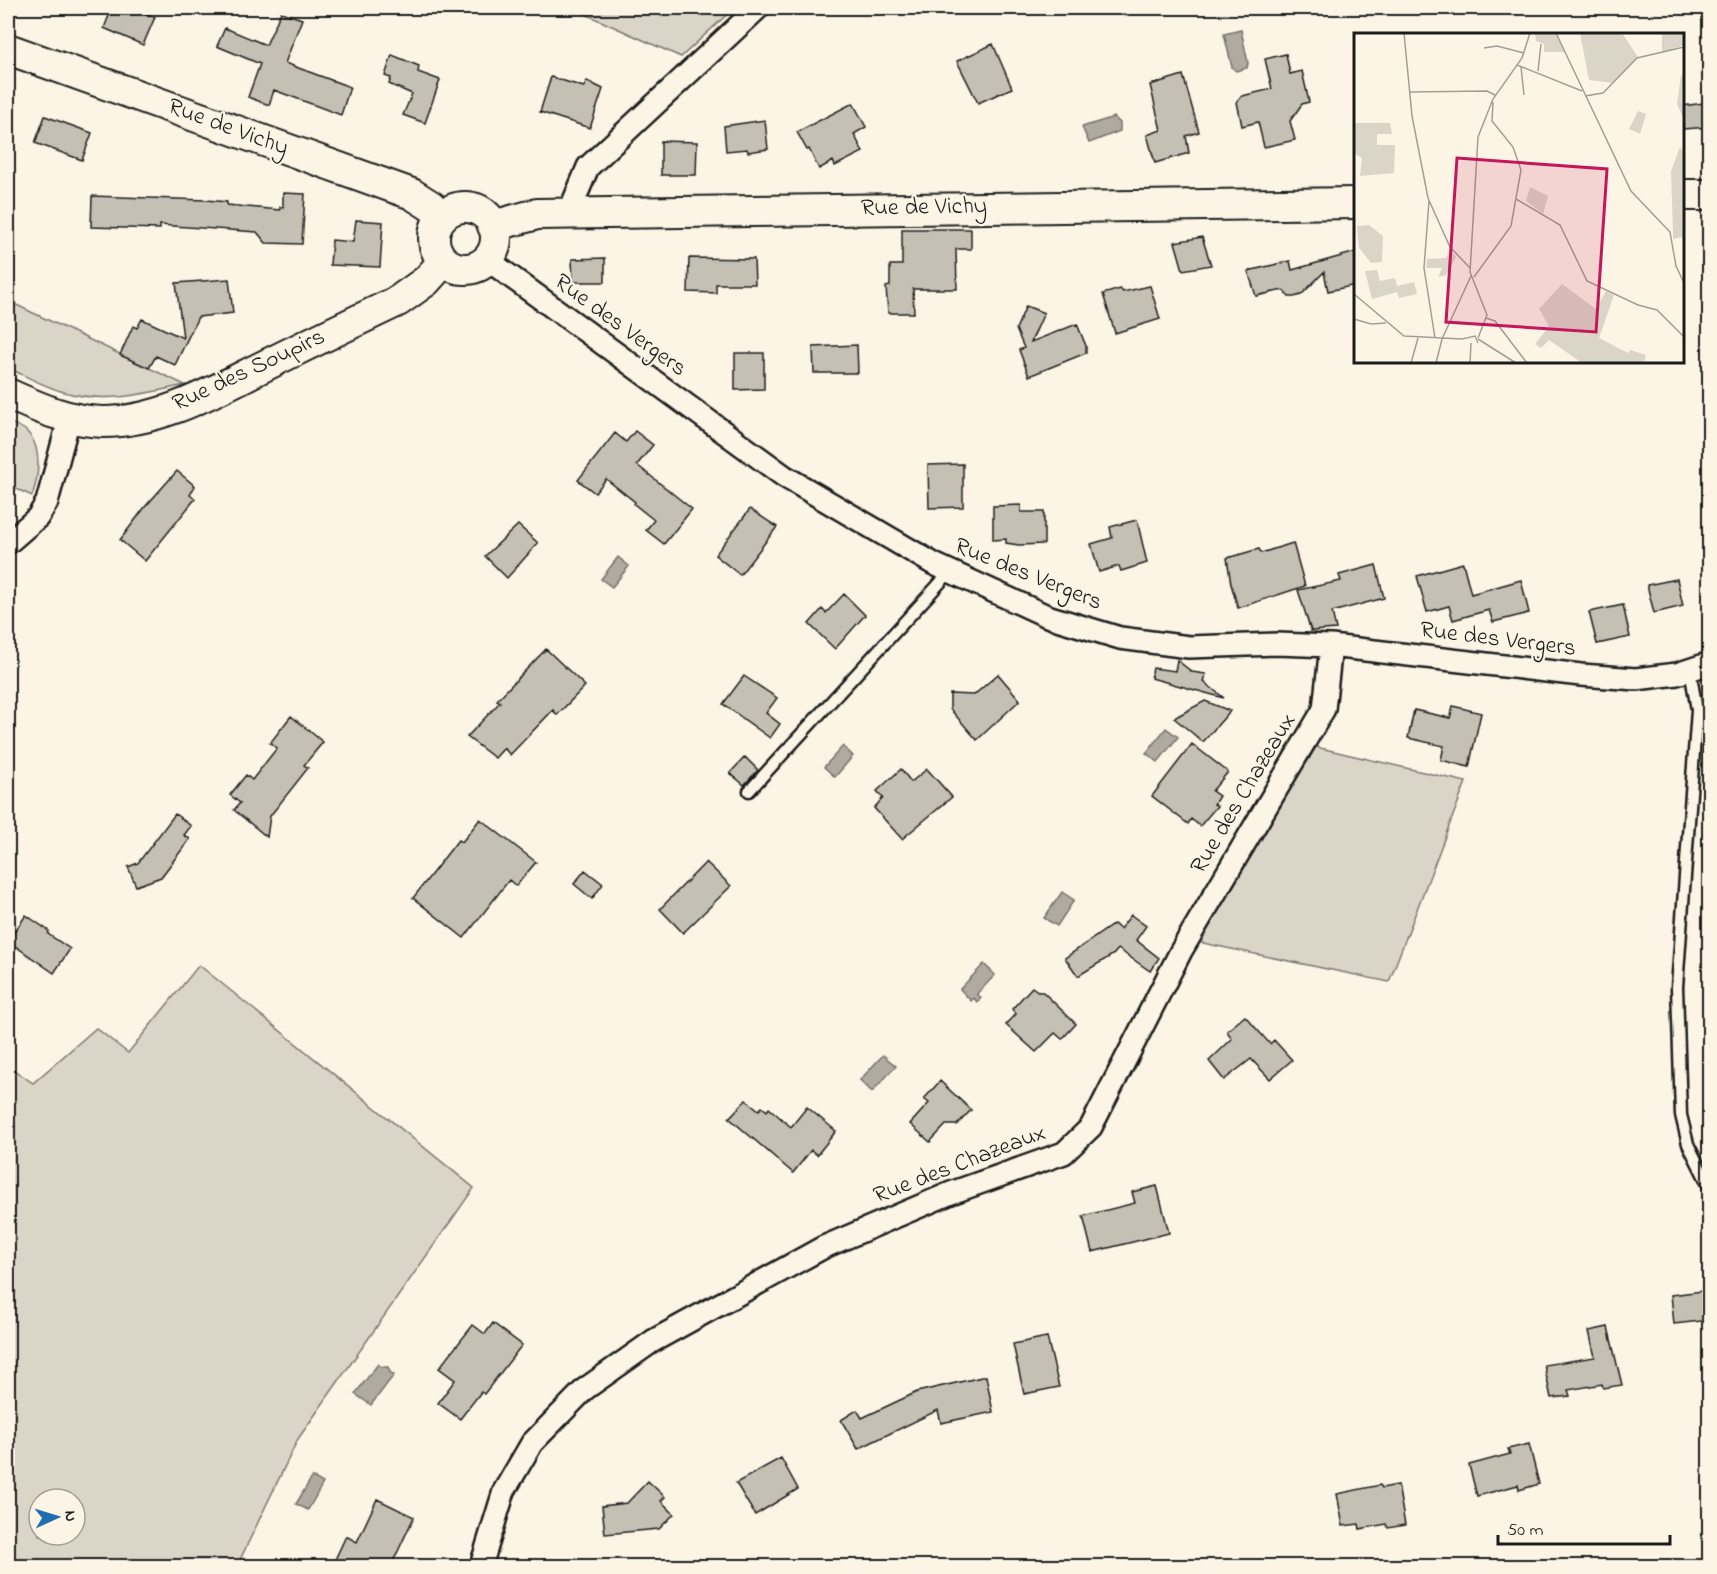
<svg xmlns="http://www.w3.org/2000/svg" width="1717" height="1574" viewBox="0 0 1717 1574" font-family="'Indie Flower',sans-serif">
<rect width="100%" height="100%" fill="#fcf5e5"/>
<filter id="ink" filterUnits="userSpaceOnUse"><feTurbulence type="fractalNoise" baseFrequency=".0167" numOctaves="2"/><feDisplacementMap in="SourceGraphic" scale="12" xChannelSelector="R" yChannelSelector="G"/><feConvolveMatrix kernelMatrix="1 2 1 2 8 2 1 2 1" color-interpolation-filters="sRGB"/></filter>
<g filter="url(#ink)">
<path fill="#dbd5c8" stroke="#7c7872" stroke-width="1.5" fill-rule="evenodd" d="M572,8h162l-53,49z
M8,301l177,84c-41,9 -79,19 -121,7 -19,-5 -38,-16 -56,-24z
M8,422c5,2 13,5 17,8 18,15 14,47 7,66l-24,-11z
M1316,747l150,35 -77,200 -191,-40z
M199,965l275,223 -176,251 -60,125 4,2h-234v-500l25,17 63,-55 32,25zM39,1499h36v36h-36z"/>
<path fill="#b0aba1" stroke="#75726c" stroke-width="1.5" d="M1241,30l7,33 -1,5 -11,3 -4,-4 -8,-33z
M1114,117l6,6v8l-31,12 -7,-16z
M618,557l11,9 -17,21 -11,-8z
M1166,728l12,9 -20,25 -12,-9z
M843,746l10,10 -18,21 -11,-10z
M1062,892l12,8 -17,26 -13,-8z
M984,964l11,11 -18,19 4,4 -4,4 -3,-4 -3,3 -11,-12z
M883,1055l13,11 -24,26 -12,-12z
M378,1364l4,3h6l2,5 4,3 -23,30 -16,-11z
M312,1477l11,6 -15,27 -12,-6z"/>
<path fill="#c4c0b3" stroke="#1c1c1c" stroke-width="1.5" d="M112,8h17l26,9 -12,28 -39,-17z
M281,12l21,7 -17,44 65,24 -9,28 -67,-25 -5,15 -21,-8 12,-33 -43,-18 8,-18 41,17z
M993,44l19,44 -34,15 -21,-42z
M1286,54l4,20 12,-3 7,31 -7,2 -12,17 5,19 -31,7 -6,-25 -16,4 -5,-24 5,-6 30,-7 -7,-30z
M392,55l27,11 -1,6 22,8 -15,43 -22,-8 9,-21 -23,-10 2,-6 -6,-2z
M1183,75l16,57 -13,4 3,17 -34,10 -8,-28 14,-5 -11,-45z
M551,77l33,10 3,-6 16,8 -13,39 -50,-16z
M1710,102v25l-27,2v-23z
M853,103l13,24 -12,7 9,18 -28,14 -2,-5 -14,8 -10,-20 -2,1 -10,-18z
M45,116l47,17 -10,27 -47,-17z
M765,120l3,29 -20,3 -1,-3 -21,2 -2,-25z
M661,141l36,1 -1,33h-35z
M283,193l22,1 -3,50 -36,-1 -9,-11 -97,-7v4l-69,-2 1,-31 114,4 21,2v3l53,5v-3h3z
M356,220l27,2 -3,45 -50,-2 2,-25 21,2z
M902,229h69v20h-15l1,40h-44l1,24h-26l-2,-26 4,-1v-21h12z
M1202,237l9,28 -28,5 -8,-28z
M1356,252v33l-28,6 -4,-19 -23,23 -7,2h-5l-6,-7 -27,6 -8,-25 42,-10 2,9z
M605,258v24h-32l-1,-23z
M689,258l65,1 1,25h-39v9l-28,-1z
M229,279l4,34 -35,4 -23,48 -19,-9 -7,12 -29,-13 13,-29 4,2 5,-9 41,19 -7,-55z
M1150,286l10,33 -45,14 -12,-39 17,-5 3,3z
M1026,306l18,7 -13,29 46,-18 9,22v7l-57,23 -10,-26 5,-2 -8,-19z
M857,345l1,28h-44l-1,-26z
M735,353h29v36l-29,1z
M635,431l18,14 -16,20 55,44 -28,35 -18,-14 8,-10 -20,-16 1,-2 -29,-23 -11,14 -17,-13 37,-47 11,9z
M963,464v43l-34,1 -1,-43z
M177,471l18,15 -5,9 5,4 -50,62 -25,-21 25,-33z
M1021,505v7h23v32l-25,1 -13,-2v-4l-13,1v-34z
M750,509l27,18 -37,48 -25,-20z
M1137,520l10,43 -26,8 -2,-5 -20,6 -8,-28 21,-6 -2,-11z
M518,525l20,18 -31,35 -22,-22z
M1293,543l12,43 -67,22 -7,-24 -4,-26 32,-9 2,4z
M1463,563l8,31 50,-14 8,33 -36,9 -4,-12 -36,10 -4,-14 -22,6 -10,-36z
M1376,565l8,33 -52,14 4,17 -25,2 -13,-41 43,-9 -2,-6z
M1677,579l6,27 -29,7 -7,-28z
M844,594l21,21 -30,34 -26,-25 13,-15 4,4z
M1623,605l7,32 -33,7 -8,-32z
M546,649l39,37 -28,29 -4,-5 -43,45 -6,-7 -9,10 -28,-21 33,-35 -3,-2z
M1177,660l15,12 14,2 -2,8 20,16 -73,-20 2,-10 22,3z
M998,674l22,26 -43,40 -27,-31v-15l24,1z
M744,676l33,22 -11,15 14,11 -10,14 -47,-34z
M1205,701l25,10 -27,31 -29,-24z
M1453,706l28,7 -12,54 -28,-7 3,-14 -36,-8 6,-28 36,8z
M291,716l32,26 -19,23 4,3 -38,48 -3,21 -33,-27 6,-7 -10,-8 16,-20 6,5 25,-32 -7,-5z
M1192,744l36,28 -16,19 7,5 -5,8 3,2 -17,20 -9,-7 -3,5 -36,-28z
M745,757l13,13 -14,15 -14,-12z
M901,769l10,13 16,-13 25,28 -50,42 -28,-31 9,-10 -6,-7z
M175,814l16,12 -7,9 6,4 -29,38 -25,9 -8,-19 10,-4z
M480,819l56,43 -20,24 -7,-6 -45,58 -51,-40 45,-58 4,2z
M706,862l25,24 -48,47 -23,-24z
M585,870l18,14 -11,15 -18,-15z
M26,915l23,16 -1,3 22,15 -16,24 -46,-32z
M1131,915l15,11 -10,14 23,18 -9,13 -32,-22 -4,5 -36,22 -13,-18 49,-34 6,5z
M1032,987l7,5h4l33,32 -14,15 -7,-6 -19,19 -30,-27 10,-11 -4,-5z
M1245,1016l25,28 4,-4 18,20 -22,19 -19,-20 -27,21 -15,-19 23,-22 -5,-8z
M940,1081l31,29 -14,15h-11l-16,17 -20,-18 19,-21 -5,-4z
M746,1100l13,10 3,-3 5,4 2,-3 22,19 16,-20 29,24 -19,24 -6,-5 -18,23 -64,-55z
M1157,1186l12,47 -77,19 -9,-36 52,-13 -3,-11z
M1710,1290v30l-36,4 -3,-29z
M493,1323l29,22 -38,49 -3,-2 -21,27 -22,-16 17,-23 -16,-12 34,-43 12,9z
M1608,1327l14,58 -19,3 -1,-4 -34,6 2,6 -19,2 -7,-33 51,-8 -6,-26z
M1047,1337l12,50 -35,7 -11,-50z
M986,1376l7,36 -52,11 -3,-13 -80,39 -17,-29 16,-10 5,8 55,-26z
M1529,1444l10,40 -20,6 -1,-5 -41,11 -8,-31 41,-11 -2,-5z
M781,1458l17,31 -43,26 -19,-32z
M648,1481l17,16 -4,4 13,13 -15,15 -54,5 -3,-28 25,-3z
M1380,1485l2,3 16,-3 7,40 -17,3 -2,-4 -26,5 -1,-5 -16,2 -6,-32z
M377,1499l37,18 -23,49h-59l14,-30 11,6z"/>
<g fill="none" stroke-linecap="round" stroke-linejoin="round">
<defs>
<path id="lane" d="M1690,670l7,40 -20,277 4,128 7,29 22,44
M749,791l201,-219"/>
<path id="street" d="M573,213v-10l15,-36 170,-159
M488,260l296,216 150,88 113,52 73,22 69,9 88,-3 54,2 250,29 55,4 41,-5 33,-11
M8,543l30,-26 9,-15 22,-83
M481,1566l23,-75 28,-48 53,-54 68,-48 171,-94 127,-54 113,-40 27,-26 90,-176 143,-242 7,-63"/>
<path id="secondary" d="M8,49l404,145 19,12 11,11
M1682,195h28
M434 238a31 31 0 1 1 62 0a31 31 0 1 1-62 0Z
M493,226l44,-12 819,-11
M8,394c31,14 60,27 95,28 59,0 112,-32 163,-57 44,-22 88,-43 132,-64l28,-20 18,-20"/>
</defs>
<use href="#lane" stroke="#1c1c1c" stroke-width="15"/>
<use href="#street" stroke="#1c1c1c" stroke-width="26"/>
<use href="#secondary" stroke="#1c1c1c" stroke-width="34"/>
<use href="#lane" stroke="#fcf5e5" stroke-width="10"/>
<use href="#street" stroke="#fcf5e5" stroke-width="21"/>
<use href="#secondary" stroke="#fcf5e5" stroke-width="30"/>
</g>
</g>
<g text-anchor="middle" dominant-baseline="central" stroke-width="4.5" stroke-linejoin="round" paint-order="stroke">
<g font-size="24" fill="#1c1c1c" stroke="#fcf5e5">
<text transform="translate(228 128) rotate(20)">Rue de Vichy</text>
<text transform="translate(924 208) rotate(-1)">Rue de Vichy</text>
<text transform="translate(620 326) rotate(36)">Rue des Vergers</text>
<text transform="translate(249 371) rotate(-25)">Rue des Soupirs</text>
<text transform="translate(1028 575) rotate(22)">Rue des Vergers</text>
<text transform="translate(1498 640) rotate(7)">Rue des Vergers</text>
<text transform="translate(1244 794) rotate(-59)">Rue des Chazeaux</text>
<text transform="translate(960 1165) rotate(-21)">Rue des Chazeaux</text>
</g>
</g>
<g transform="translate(1354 33)">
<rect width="330" height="330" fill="#fcf5e5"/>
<path d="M181,0h20l10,19h-21v-8l-8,-3zM226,0h42l16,24 -25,26 -24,-3zM308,0h22v12l-22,8zM327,42h3v45l-7,-16zM284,78l8,3 -6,20 -11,-5zM0,90h36l2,11h-15v11h18l-1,28 -34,3 2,-18 -8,-5zM326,114l4,6v95l-2,-11 -9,2v-7l-2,-61zM176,154l18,9 -5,18 -17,-13zM15,192l14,11 -1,26 -11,1 -12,-15 -2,-22zM96,216l6,8 -10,18 -8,2 4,-9h-16l1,-9 19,-1zM23,237l3,11 15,-3 2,8 17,-4 3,12 -18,4 -2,-6 -25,7 -7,-28zM208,251l34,25 10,-18 8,4 -15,43 29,15 2,-3 16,5 -2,8h-62l-33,-23 -8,8 -6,-4 14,-18 -10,-17z" fill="#dbd5c8"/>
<path fill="none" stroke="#a29e95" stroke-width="1.5" d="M50,0l8,83 16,82 22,49 20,21M202,0l75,158 39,41 6,34 8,17M130,15l13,-2 27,7M163,32l65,26M167,34l3,28M184,38l3,-27M56,59l77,-1 8,4M231,63l18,-3 34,-35 47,-11M162,166l44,26 27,56 51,24 19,5 27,27M75,168l-5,67 11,70M120,244l37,-51 10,-56 -8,-23 -21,-26 1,-19M0,261l50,42 58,3 13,-3 3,7M132,285l9,3 32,42M0,286l17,5 15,-1M124,305l9,-23 -17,-43 8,-135 15,-38 29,-41 8,-25M124,306l38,24M57,330l7,-25M82,330l6,-24 29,-63M116,330l1,-20"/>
<path fill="#c2185b" fill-opacity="0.15" stroke="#c2185b" stroke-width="3" d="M103,125l150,11 -11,163 -150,-10z"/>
<rect width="330" height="330" fill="none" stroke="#1c1c1c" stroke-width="3"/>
</g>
<rect width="1717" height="1574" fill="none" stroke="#fcf5e5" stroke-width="30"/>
<rect x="15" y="15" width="1687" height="1544" fill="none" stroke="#1c1c1c" stroke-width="2" filter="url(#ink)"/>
<g transform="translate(57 1517) rotate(86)"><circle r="28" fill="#fcf5e5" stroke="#a29e95" stroke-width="1.5"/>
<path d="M0-4.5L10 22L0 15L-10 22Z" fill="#1f6fb2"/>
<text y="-9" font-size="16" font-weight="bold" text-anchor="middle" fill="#1c1c1c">N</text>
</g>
<path d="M1498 1535v9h172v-9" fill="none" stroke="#1c1c1c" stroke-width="3"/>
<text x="1507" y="1535" font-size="18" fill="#1c1c1c" stroke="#fcf5e5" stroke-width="4.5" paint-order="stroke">50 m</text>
</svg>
